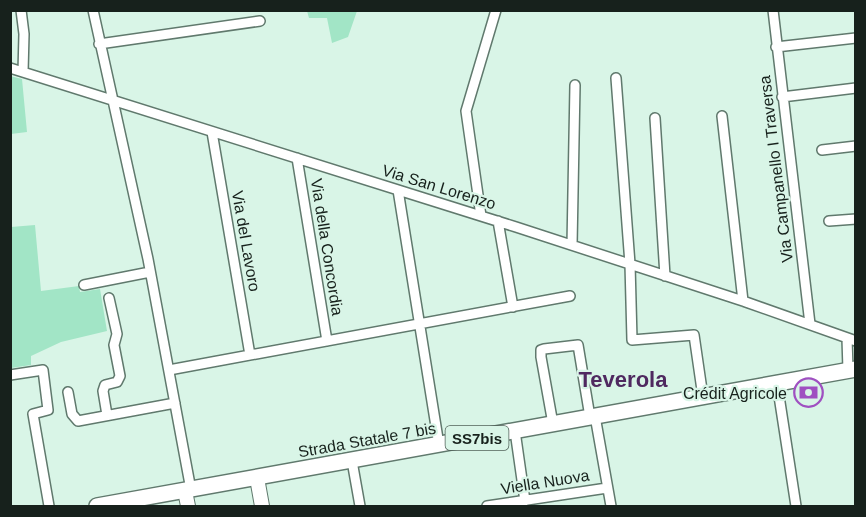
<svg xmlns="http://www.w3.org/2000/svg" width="866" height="517" viewBox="0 0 866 517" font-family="Arial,sans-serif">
<rect width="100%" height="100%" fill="#d9f5e7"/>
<path fill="#a2e5c6" d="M307,11l1,-1 49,1 -9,26 -16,6 -5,-25h-18z
M10,76l12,3 5,53 -16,2z
M35,225l6,66 38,-5 1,6 20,-3 7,42 -46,11 -30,14v9l-20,3v-141z"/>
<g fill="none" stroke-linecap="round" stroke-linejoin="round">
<defs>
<path id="street" d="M21,10l3,24 -1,38
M93,10l55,249 43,231
M773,10l37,314
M99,44l161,-23
M776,47l80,-9
M10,68l506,159 227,74 113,40
M616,78l14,186 2,76 62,-5 9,62
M782,97l74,-9
M722,116l21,185
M655,118l10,158
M212,132l38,223
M822,150l34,-4
M297,158l30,183
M398,190l41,255
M481,216l-15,-105 30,-101
M498,221l15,86
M829,221l27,-2
M572,245l3,-160
M84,285l66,-13
M847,338l1,32
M169,370l401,-74
M10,375l33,-5 5,40 -15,4 16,92
M777,383l19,123
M68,392l4,22 6,7 97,-18
M107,415l-4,-24 2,-6 12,-3 3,-6 -6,-31 3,-11 -8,-36
M595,416l16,90
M553,424l-12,-67v-7l3,-1 34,-4 12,72
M515,431l10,70
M352,461l8,45
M487,506l120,-18"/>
<path id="secondary" d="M257,478l5,28
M185,491l3,15"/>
<path id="primary" d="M97,506l759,-137"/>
</defs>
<use href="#street" stroke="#60796d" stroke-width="12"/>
<use href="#secondary" stroke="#60796d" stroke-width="16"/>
<use href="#primary" stroke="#60796d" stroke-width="18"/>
<use href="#street" stroke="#fff" stroke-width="9"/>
<use href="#secondary" stroke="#fff" stroke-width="14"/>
<use href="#primary" stroke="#fff" stroke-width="15"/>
</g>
<defs>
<symbol id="bank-ring" viewBox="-11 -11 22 22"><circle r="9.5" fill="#d9f5e7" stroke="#9f50c1" stroke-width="1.5"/><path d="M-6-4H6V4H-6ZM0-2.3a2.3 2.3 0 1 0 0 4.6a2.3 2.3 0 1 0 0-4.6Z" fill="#9f50c1"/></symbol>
</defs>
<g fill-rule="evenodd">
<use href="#bank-ring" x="792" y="376" width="33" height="33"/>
</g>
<g text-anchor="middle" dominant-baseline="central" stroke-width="4.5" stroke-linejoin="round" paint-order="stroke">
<rect fill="#d9f5e7" stroke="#516159" stroke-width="1.5" x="445.5" y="426" width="63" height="24" rx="4.5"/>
<g font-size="15" font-weight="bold" fill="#17211c">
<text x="477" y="438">SS7bis</text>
</g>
<g font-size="16" fill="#17211c" stroke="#d9f5e7">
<text transform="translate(776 169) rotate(-97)">Via Campanello I Traversa</text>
<text transform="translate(439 187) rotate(17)">Via San Lorenzo</text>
<text transform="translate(246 241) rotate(80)">Via del Lavoro</text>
<text transform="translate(327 247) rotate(81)">Via della Concordia</text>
<text transform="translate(367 440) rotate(-10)">Strada Statale 7 bis</text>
<text transform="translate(545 482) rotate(-9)">Viella Nuova</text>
</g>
<g font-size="16" fill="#17211c" stroke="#d9f5e7" text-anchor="end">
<text x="787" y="393">Crédit Agricole</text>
</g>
<g font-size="22" font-weight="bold" fill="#4f2960" stroke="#d9f5e7">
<text x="623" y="379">Teverola</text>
</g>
</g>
<rect width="866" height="517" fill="none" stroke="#17211c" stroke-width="24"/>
</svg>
